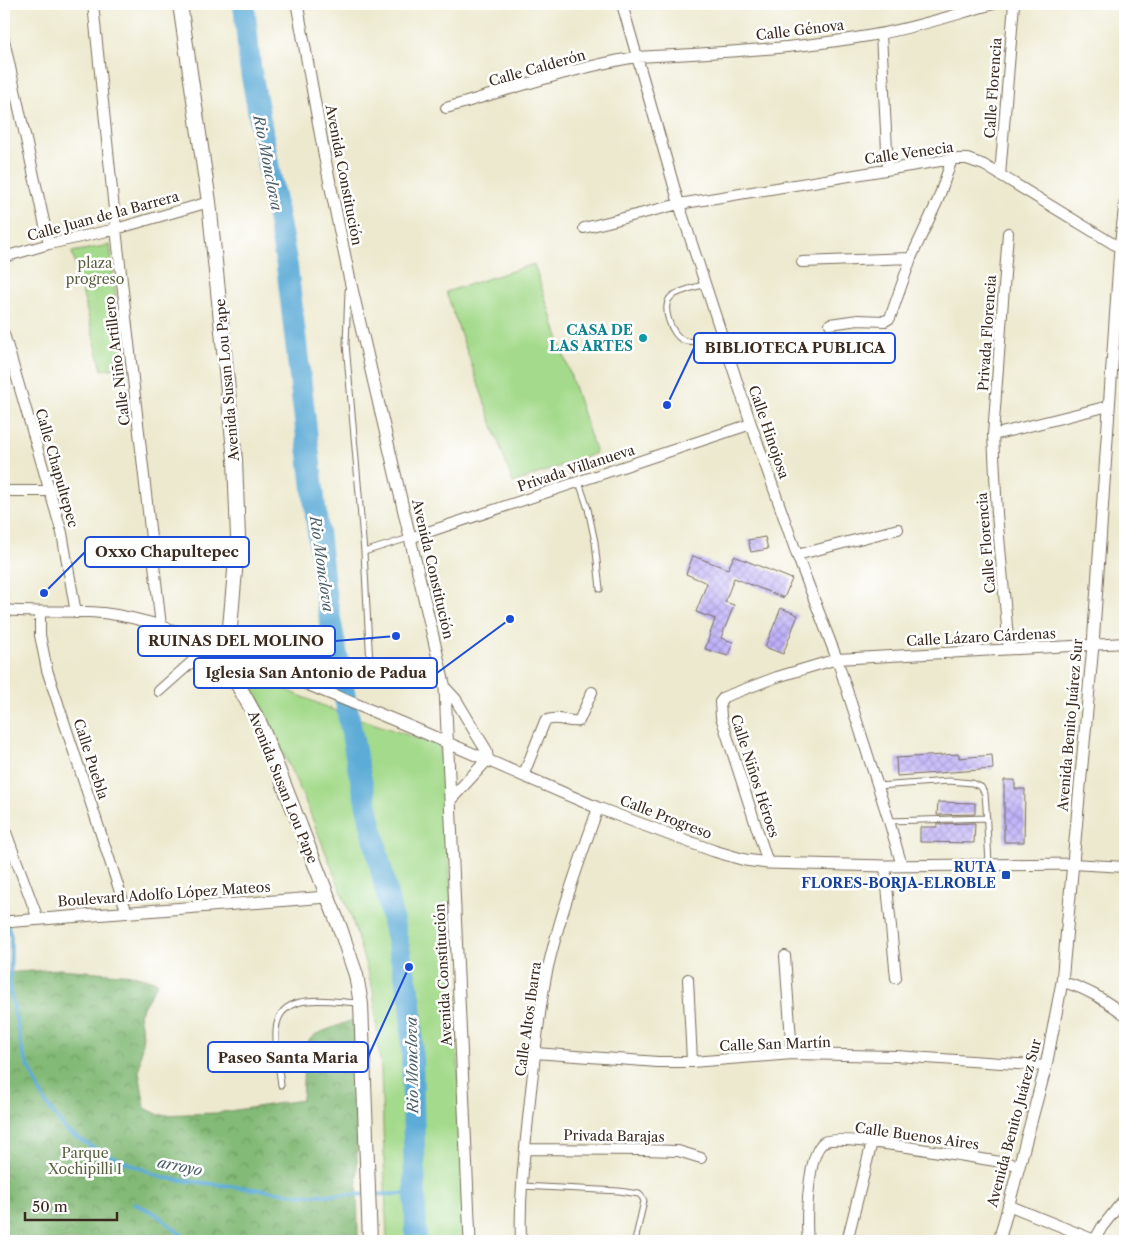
<svg xmlns="http://www.w3.org/2000/svg" width="1129" height="1245" viewBox="0 0 1129 1245" font-family="'Libre Caslon Text',serif">
<defs>
<pattern id="forest-crowns" width="20" height="18" patternUnits="userSpaceOnUse" patternTransform="scale(1.25)"><rect width="20" height="18" fill="#83ba77"/><path d="M2 6a3 3 0 1 1 6 0M12 15a3 3 0 1 1 6 0" fill="none" stroke="#6c9761"/></pattern>
<pattern id="building-cross-hatch" width="8" height="8" patternUnits="userSpaceOnUse" patternTransform="scale(1.25)"><rect width="8" height="8" fill="#beb0f9"/><path d="M0 0l8 8M0 8l8-8" fill="none" stroke="#9c8fc9"/></pattern>
</defs>
<rect width="100%" height="100%" fill="#fff"/>
<filter id="ink" filterUnits="userSpaceOnUse"><feTurbulence type="fractalNoise" baseFrequency=".02" numOctaves="2"/><feDisplacementMap in="SourceGraphic" scale="10" xChannelSelector="R" yChannelSelector="G"/><feConvolveMatrix kernelMatrix="1 2 1 2 8 2 1 2 1" color-interpolation-filters="sRGB"/></filter>
<filter id="wash" filterUnits="userSpaceOnUse"><feTurbulence type="fractalNoise" baseFrequency=".0096" numOctaves="4" result="noise"/><feDisplacementMap in="SourceGraphic" scale="20" xChannelSelector="R" yChannelSelector="G"/><feGaussianBlur stdDeviation="1.12" result="paint"/><feColorMatrix in="noise" values="0 0 0 0 0 0 0 0 0 0 0 0 0 0 0 0 0 1.4 0 .05"/><feComposite in="paint" operator="in"/></filter>
<g filter="url(#wash)">
<rect width="100%" height="100%" fill="#ede9cf"/>
<path fill="url(#forest-crowns)" stroke="#5f724a" d="M60,969l73,6 25,7 -19,32 4,21 -4,36 6,37 14,7 57,-2 86,-13 3,-56 11,-10 39,-15 3,222h-354v-268z"/>
<path fill="#a4da8b" stroke="#708254" d="M110,245l14,122 -22,3 -30,-118z
M534,264l62,189 -83,30 -67,-191z
M240,670l91,39 109,37 8,91 18,404h-79l-6,-171 -8,-80 -22,-74 -45,-113 -49,-108z"/>
<g fill="none" stroke-linecap="round" stroke-linejoin="round">
<path stroke="#5dacd7" stroke-width="4" d="M4,909l7,28 -1,53 13,64 22,48 21,28 31,20 67,28 140,17 111,-1
M134,1203l22,11 33,27"/>
<path stroke="#5dacd7" stroke-width="22" d="M244,4l6,62 37,200 38,326 33,174 53,236 5,239"/>
</g>
<g id="blocks">
<path fill="url(#building-cross-hatch)" d="M765,537l3,12 -17,3 -3,-12z
M693,556l35,13 6,-13 58,23 -8,19 -50,-20 -9,24 9,3 -13,33 12,4 -5,14 -23,-7 10,-30 -19,-7 11,-29 -21,-9z
M781,608l17,7 -15,39 -18,-7z
M959,754v4l33,-3 1,14 -96,7 -1,-18z
M1004,780h11v9h10l-1,53h-20z
M938,802l37,1v11l-38,1z
M975,823l-1,20 -54,-1v-15h17v-3z"/>
</g>
</g>
<g filter="url(#ink)">
<use href="#blocks" fill-opacity="0" stroke="#796d5c" stroke-width="1"/>
<g fill="none" stroke-linecap="round" stroke-linejoin="round">
<defs>
<path id="service" d="M706,284c-10,3 -25,6 -34,12 -12,9 -1,39 11,44 11,5 28,-3 39,-6
M348,291l-2,53 18,208
M579,482l9,27 7,33 5,47
M370,665l-6,-113 45,-14
M878,786l71,-5 23,2 9,4 4,7 1,13 3,57
M889,821l98,-3
M281,1085c-2,-17 -6,-36 -5,-54 2,-42 54,-29 82,-28
M522,1186l97,5 20,3 3,3 2,4 -9,40"/>
<path id="minor" d="M93,4l23,225 45,397
M622,4l57,200 72,220 46,131 40,104 52,162 13,45
M881,34l7,135
M4,40l45,204
M446,108c63,-18 126,-40 190,-51 81,-4 163,-8 243,-23 39,-7 77,-20 115,-30
M1000,175l14,-171
M584,228l95,-24 273,-45h15l17,6 136,83
M1008,233l-15,202 4,79 12,135
M4,257l45,-13 67,-15 93,-27
M802,262l109,-4
M830,324l28,-4 27,1 5,-3 21,-60 27,-58 14,-41
M4,334l58,199 14,80
M993,435l116,-29
M4,491h45
M410,538l341,-114
M797,555l101,-26
M4,610c33,3 66,0 99,3 43,5 84,21 124,38
M40,612v23l7,35 80,243
M159,691l53,-47
M523,776l22,-55c12,-6 22,2 34,0l13,-29
M4,827l34,92
M768,863l-47,-146 -1,-15 4,-5 53,-20 60,-18 288,-16
M1072,864l53,3
M885,866l11,112
M785,956l7,98
M688,979l4,83
M1062,982c24,6 43,18 63,33
M535,1053l123,9h34l100,-8 104,2 150,10
M525,1149l119,1 34,1 23,7
M1008,1205l89,36
M521,1241c-2,-51 5,-100 10,-151 5,-41 8,-83 17,-123 13,-55 32,-107 50,-159
M808,1241c-2,-19 -1,-88 16,-99 16,-10 166,19 195,23
M847,1241l25,-99
M1094,1241l8,-14 23,-29"/>
<path id="tertiary" d="M297,4l28,155 24,117 96,412 25,553
M227,651l184,76 187,81 116,43 31,9 23,3 117,3 187,-2
M445,688l11,12 30,50 2,11
M450,800l37,-40
M4,922l323,-25
M999,1241l47,-175 16,-84 31,-337 27,-397 5,-44"/>
<path id="secondary" d="M180,4l29,198 26,258 3,77 -11,124 1,6 33,59 79,202 16,47 5,29 9,237"/>
</defs>
<use href="#service" stroke="#796d5c" stroke-width="7"/>
<use href="#minor" stroke="#796d5c" stroke-width="12"/>
<use href="#tertiary" stroke="#796d5c" stroke-width="13"/>
<use href="#secondary" stroke="#796d5c" stroke-width="16"/>
<use href="#service" stroke="#fff" stroke-width="5"/>
<use href="#minor" stroke="#fff" stroke-width="10"/>
<use href="#tertiary" stroke="#fff" stroke-width="11"/>
<use href="#secondary" stroke="#fff" stroke-width="14"/>
</g>
</g>
<circle fill="#0f9aa8" stroke="#fff" stroke-width="2" cx="643" cy="338" r="5"/>
<rect fill="#1a4fb4" stroke="#fff" stroke-width="2" x="1001" y="870" width="10" height="10" rx="2.5"/>
<g text-anchor="middle" dominant-baseline="central" stroke-width="5" stroke-linejoin="round" paint-order="stroke">
<g font-size="14" fill="#3b2a1e" stroke="#fff">
<text transform="translate(800 30) rotate(-7)">Calle Génova</text>
<text transform="translate(537 68) rotate(-16)">Calle Calderón</text>
<text transform="translate(993 88) rotate(-86)">Calle Florencia</text>
<text transform="translate(909 153) rotate(-8)">Calle Venecia</text>
<text transform="translate(344 175) rotate(79)">Avenida Constitución</text>
<text transform="translate(103 216) rotate(-15)">Calle Juan de la Barrera</text>
<text transform="translate(987 333) rotate(-86)">Privada Florencia</text>
<text transform="translate(117 361) rotate(-97)">Calle Niño Artillero</text>
<text transform="translate(227 380) rotate(-95)">Avenida Susan Lou Pape</text>
<text transform="translate(769 432) rotate(71)">Calle Hinojosa</text>
<text transform="translate(57 468) rotate(74)">Calle Chapultepec</text>
<text transform="translate(576 468) rotate(-18)">Privada Villanueva</text>
<text transform="translate(986 543) rotate(-95)">Calle Florencia</text>
<text transform="translate(433 569) rotate(77)">Avenida Constitución</text>
<text transform="translate(981 637) rotate(-3)">Calle Lázaro Cárdenas</text>
<text transform="translate(1070 725) rotate(-85)">Avenida Benito Juárez Sur</text>
<text transform="translate(91 759) rotate(72)">Calle Puebla</text>
<text transform="translate(755 776) rotate(72)">Calle Niños Héroes</text>
<text transform="translate(283 787) rotate(68)">Avenida Susan Lou Pape</text>
<text transform="translate(666 817) rotate(21)">Calle Progreso</text>
<text transform="translate(164 894) rotate(-4)">Boulevard Adolfo López Mateos</text>
<text transform="translate(443 975) rotate(-93)">Avenida Constitución</text>
<text transform="translate(528 1019) rotate(-82)">Calle Altos Ibarra</text>
<text transform="translate(775 1044) rotate(-2)">Calle San Martín</text>
<text transform="translate(1014 1123) rotate(-75)">Avenida Benito Juárez Sur</text>
<text transform="translate(614 1136) rotate(1)">Privada Barajas</text>
<text transform="translate(917 1136) rotate(8)">Calle Buenos Aires</text>
</g>
<g font-size="14" fill="#5a5f3f" stroke="#fff">
<text x="95" y="263">plaza<tspan x="95" dy="16">progreso</tspan></text>
<text x="85" y="1153">Parque<tspan x="85" dy="16">Xochipilli I</tspan></text>
</g>
<g font-size="14" font-weight="bold" fill="#0d838f" stroke="#fff" text-anchor="end">
<text x="633" y="330">CASA DE<tspan x="633" dy="16">LAS ARTES</tspan></text>
</g>
<g font-size="14" font-weight="bold" fill="#164399" stroke="#fff" text-anchor="end">
<text x="996" y="867">RUTA<tspan x="996" dy="16">FLORES-BORJA-ELROBLE</tspan></text>
</g>
<g font-size="15" font-style="italic" fill="#495e68" stroke="#fff">
<text transform="translate(268 163) rotate(79)">Rio Monclova</text>
<text transform="translate(322 564) rotate(82)">Rio Monclova</text>
<text transform="translate(412 1065) rotate(-91)">Rio Monclova</text>
<text transform="translate(180 1166) rotate(11)">arroyo</text>
</g>
</g>
<path fill="none" stroke="#1d4ed8" stroke-width="2" d="M667 405L694 348M44 593L85 552M396 636L335 641M510 619L437 673M409 967L368 1057"/>
<g fill="#1d4ed8" stroke="#fff" stroke-width="2">
<circle cx="667" cy="405" r="5"/>
<circle cx="44" cy="593" r="5"/>
<circle cx="396" cy="636" r="5"/>
<circle cx="510" cy="619" r="5"/>
<circle cx="409" cy="967" r="5"/>
</g>
<g fill="#fff" stroke="#1d4ed8" stroke-width="2">
<rect x="694" y="333" width="201" height="30" rx="5"/>
<rect x="85" y="537" width="164" height="30" rx="5"/>
<rect x="138" y="626" width="197" height="30" rx="5"/>
<rect x="194" y="658" width="243" height="30" rx="5"/>
<rect x="208" y="1042" width="160" height="30" rx="5"/>
</g>
<g font-size="15" text-anchor="middle" font-weight="bold" fill="#3b2a1e">
<text x="795" y="353">BIBLIOTECA PUBLICA</text>
<text x="167" y="557">Oxxo Chapultepec</text>
<text x="236" y="646">RUINAS DEL MOLINO</text>
<text x="316" y="678">Iglesia San Antonio de Padua</text>
<text x="288" y="1063">Paseo Santa Maria</text>
</g>
<rect width="1129" height="1245" fill="none" stroke="#fff" stroke-width="20"/>
<path d="M25 1212v8h92v-8" fill="none" stroke="#3b2a1e" stroke-width="2.5"/>
<text x="32" y="1212" font-size="15" fill="#3b2a1e" stroke="#ffffff" stroke-width="4" paint-order="stroke">50 m</text>
</svg>
